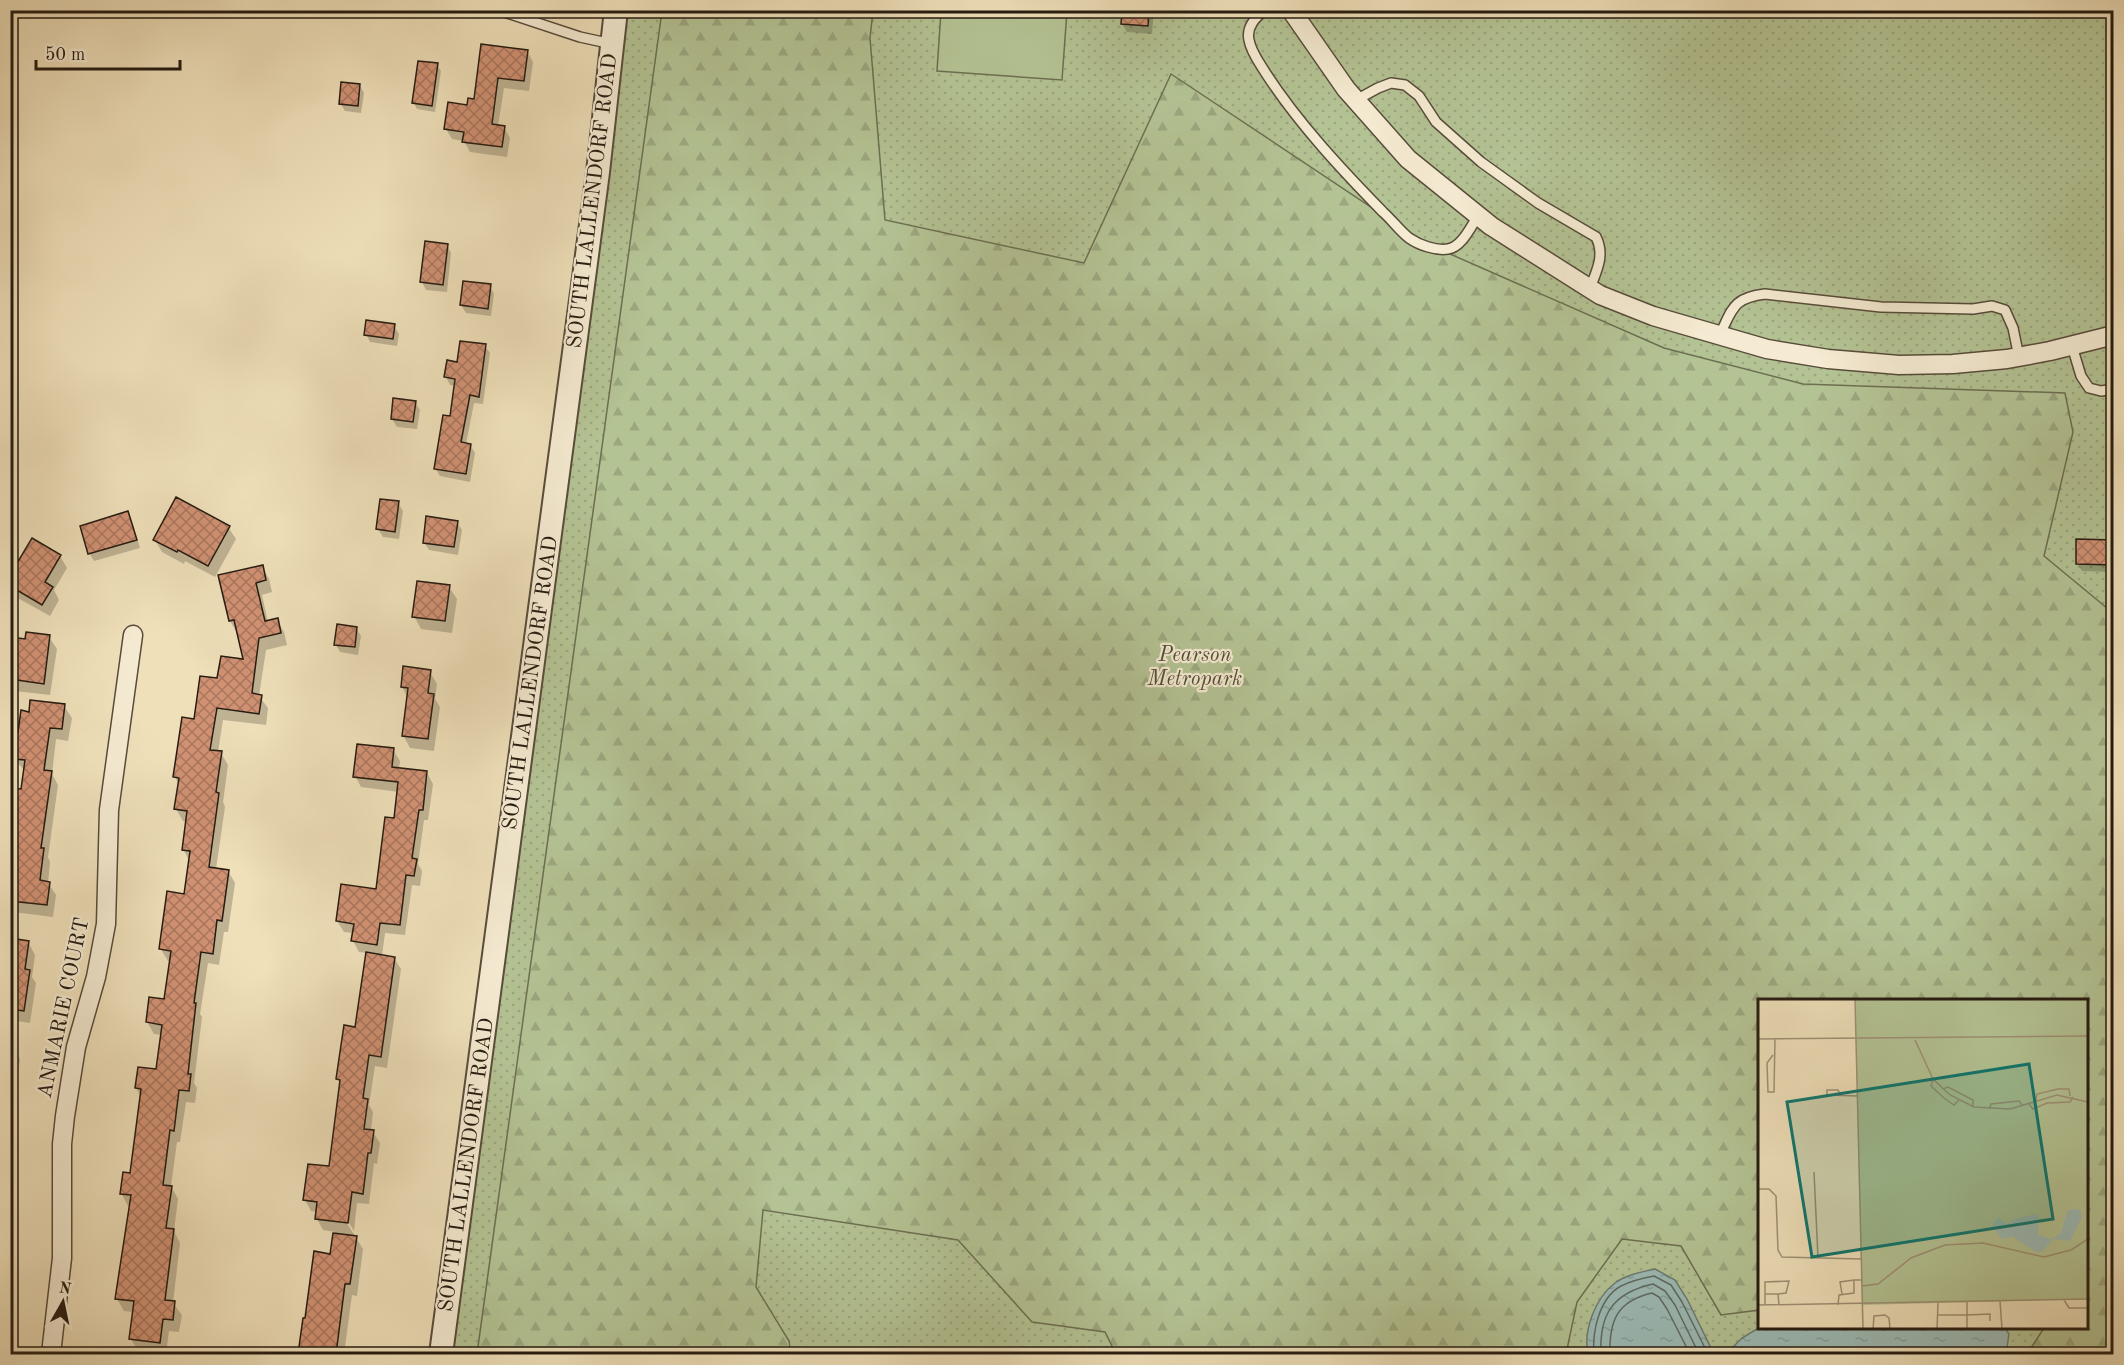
<svg xmlns="http://www.w3.org/2000/svg" width="2124" height="1365" viewBox="0 0 2124 1365" font-family="'Old Standard TT',serif">
<defs>
<pattern id="green-dots" width="8" height="8" patternUnits="userSpaceOnUse" patternTransform="scale(1.5)"><rect width="8" height="8" fill="#b4c394"/><path d="M2 2h.1M6 6h.1" fill="none" stroke="#9ba77f" stroke-width="1.8" stroke-linecap="round"/></pattern>
<pattern id="forest-firs" width="22" height="20" patternUnits="userSpaceOnUse" patternTransform="scale(1.5)"><rect width="22" height="20" fill="#b4c394"/><path d="M5 1l3.5 6h-7zM16 11l3.5 6h-7z" fill="#9ba77f"/></pattern>
<pattern id="water-ripples" width="26" height="14" patternUnits="userSpaceOnUse" patternTransform="scale(1.5)"><rect width="26" height="14" fill="#9cbbb6"/><path d="M2 4q2-2 4 0t4 0M15 11q2-2 4 0t4 0" fill="none" stroke="#86a09b"/></pattern>
<pattern id="building-cross-hatch" width="8" height="8" patternUnits="userSpaceOnUse" patternTransform="scale(1.5)"><rect width="8" height="8" fill="#d19274"/><path d="M0 0l8 8M0 8l8-8" fill="none" stroke="#a9765e"/></pattern>
</defs>
<rect width="100%" height="100%" fill="#efe0ba"/>
<filter id="stains"><feTurbulence type="fractalNoise" baseFrequency=".00333" numOctaves="4"/><feColorMatrix values="0 0 0 0 .2 0 0 0 0 .09 0 0 0 0 .02 0 0 0 .5 -.17"/></filter>
<radialGradient id="worn" r=".72"><stop offset=".6" stop-color="#630" stop-opacity="0"/><stop offset="1" stop-color="#630" stop-opacity=".3"/></radialGradient>
<path fill="url(#green-dots)" stroke="#6c6f52" stroke-width="1.5" fill-rule="evenodd" d="M616,11h1497v1343h-1672zM1760,1000h326v328h-326z"/>
<path fill="url(#forest-firs)" stroke="#6c6f52" stroke-width="1.5" d="M662,11h211l-3,27 15,182 199,43 87,-189 254,169 239,105 139,36 262,9 8,39 -29,124 69,57v741h-86l17,-26h42v-328h-326l-1,310 -38,5 -40,-69 -59,-7 -45,63 -11,52h-450l-11,-22 -73,-10 -74,-82 -195,-30 -7,77 33,54 2,13h-314z"/>
<path fill="#b4c394" stroke="#6c6f52" stroke-width="1.5" d="M941,11h126l-5,69 -125,-9z"/>
<path fill="url(#water-ripples)" stroke="#6c7b74" stroke-width="1.5" d="M1655,1269l20,11 12,19 25,51 5,4h-129c-5,-23 7,-56 27,-71 10,-8 27,-11 40,-14z
M1760,1327l245,1 4,6 -3,20h-280l16,-16z"/>
<path fill="#0003" d="M1123,10h31l-2,24 -25,-2 -5,-8z
M482,46l45,5 6,11 -4,29 -25,-3 -6,38 6,1 6,11 -3,19 -37,-5 -6,-11 -12,-2 -6,-10 29,-28z
M437,65l4,6 -6,41 -18,-3 -3,-6z
M360,86l4,7 -3,20 -16,-2 -5,-8z
M447,245l4,8 -4,39 -21,-2 -4,-8z
M464,282l26,4 4,8 -3,22 -25,-3 -5,-8z
M394,326l5,8 -2,12 -27,-4 -4,-8z
M485,346l5,7 -7,51 -9,-1 -8,41 4,1 5,8 -5,29 -30,-6 -5,-8 16,-50 5,-32 -6,-1 -4,-8 13,-14z
M415,402l5,8 -3,19 -20,-2 -5,-8z
M398,503l5,8 -4,28 -16,-2 -5,-8z
M128,513l4,8 8,27 -46,13 -4,-7 -8,-27z
M457,522l5,8 -4,25 -29,-5 -5,-8z
M228,527l8,12 -21,38 -30,-16 -1,3 -22,-12 -7,-12z
M2114,541v31l-32,-1 -5,-8z
M60,556l7,12 -13,22 5,10 -9,16 -36,-20 -4,-7v-11z
M262,567l7,12 3,13 -10,3 6,27 9,-2 7,12 3,13 -21,5 -7,46 9,12 -2,17 -43,-5 -5,32 3,1 7,12 -5,37 2,5 -9,62 12,2 7,12 -7,49h-4l-5,33 -11,-2 -8,51 2,3 -8,66 3,5 -2,15 -9,-1 -6,40h-3l-6,44 7,13 -4,32 6,12 -7,60 9,12 -3,17 -10,-1 -3,23 -28,-3 -7,-12 3,-27 -10,-1 -7,-12 14,-93h-3l-7,-13 10,-18 10,-78 -5,-9 21,-17 5,-36 -8,-1 -7,-12 19,-21 5,-40h-3l-8,-13 26,-53 4,-33 -7,-13 4,-27 -4,-1 -7,-12 3,-24 -4,-8 21,-56 23,-41 26,-19 -8,-28 -7,-12 -10,-45z
M449,587l8,12 -5,34 -31,-4 -7,-13z
M356,628l5,8 -3,19 -18,-3 -4,-7z
M49,637l8,12 -7,46 -35,-4 -5,-7 3,-45 13,2z
M430,672l7,12 -2,15 5,8 -6,44 -24,-3 -7,-13 5,-37 -6,-11z
M64,706l8,12 -4,23 -12,-2 -4,35 6,11 -10,72 2,5 -2,21 8,12 -3,22 -40,-5 -3,-5v-37l6,-48 -6,-9v-15l12,-7 3,-20 -15,-16v-22l9,1 11,-21z
M393,750l7,11 -1,8 28,4 6,11 -5,36h-4l-6,44 4,7 -2,15 -8,-1 -7,50 -20,-2 -3,23 12,2 7,11 -14,99 -12,-2 -6,39 4,7 -2,19 2,1 7,11 -3,21 -3,-1 -5,41 -12,-1 -3,28 -9,-15 -2,1 20,32 -6,47 -5,-1 -8,59h-45l5,-35 3,1 25,-65 3,-23 -12,-2 -6,-11 1,-7 -7,-1 -6,-11 25,-32 11,-83 -3,-6 18,-50 11,-76 -8,-1 -6,-11 1,-8 -10,-1 -7,-11 40,-31 18,-70 4,-28 -38,-5 -6,-11z
M10,940l18,2 7,13 -3,22 4,6 -6,40 -20,-3z
M10,1046l3,1 7,12 -10,61z
M10,1130l3,4 -3,18z"/>
<g fill="none" stroke-linecap="round" stroke-linejoin="round">
<path stroke="#606b64" stroke-width="1.5" d="M1594,1354c-2,-22 5,-56 27,-68 10,-5 22,-8 33,-10l17,9 11,17 26,52
M1601,1354c-2,-40 12,-61 52,-70l12,7 10,14 24,49
M1610,1354c-1,-33 7,-53 42,-61l7,4 8,12 23,45"/>
</g>
<path fill="url(#building-cross-hatch)" stroke="#251b11" stroke-width="1.5" d="M1122,10h27l-1,16 -27,-2z
M481,44l47,6 -4,31 -26,-3 -6,46 13,2 -3,21 -40,-5 2,-10 -20,-3 4,-27 19,3 1,-7 6,1z
M418,61l20,2 -6,43 -20,-3z
M341,82l19,2 -2,22 -19,-2z
M425,241l23,3 -5,41 -23,-3z
M463,281l28,3 -3,25 -28,-4z
M366,320l29,4 -2,15 -29,-4z
M460,341l26,3 -7,53 -9,-2 -9,47 10,2 -5,30 -32,-5 9,-54 7,1 5,-37 -11,-2 3,-17 10,2z
M393,398l23,3 -3,21 -22,-3z
M176,497l54,29 -22,40 -30,-16 -1,2 -24,-12z
M380,499l19,2 -4,31 -19,-3z
M128,511l9,29 -49,14 -8,-28z
M426,516l32,5 -4,26 -31,-4z
M32,538l29,17 -16,27 8,5 -11,18 -32,-19v-11z
M2076,539l38,1v25l-38,-1z
M263,565l3,15 -10,3 9,38 13,-3 3,15 -22,5 -7,55 10,2 -3,19 -42,-6 -7,42 12,1 -6,41 3,1 -10,74 20,3 -7,51 -5,-1 -4,34 -12,-2 -7,51h2l-8,71h3l-2,17 -10,-1 -5,41 -4,-1 -7,55 9,1 -6,42 8,1 -9,71 10,1 -2,19 -10,-1 -3,24 -31,-4 5,-38 -19,-2 16,-104 -11,-1 3,-22 7,1 11,-84 -6,-1 3,-21 18,2 6,-44 -16,-3 3,-25 15,2 7,-48 -12,-2 8,-58 17,3 6,-43 -8,-1 5,-39 -13,-2 5,-31 -6,-1 9,-60 12,2 6,-43 17,2 4,-22 22,3 -9,-39 -5,1 -11,-46z
M417,581l33,4 -5,36 -33,-4z
M337,624l20,3 -2,20 -21,-2z
M26,632l24,3 -6,49 -34,-5 2,-42 13,2z
M403,666l28,4 -3,23 6,1 -6,45 -26,-3 6,-48 -7,-1z
M30,700l35,4 -3,25 -12,-1 -6,42 8,1 -11,77h3l-4,32 10,2 -3,23 -37,-4v-48l7,-42 -7,-1v-22l11,1 4,-29 -11,-1 2,-9h-6v-19l8,1 3,-22 8,2z
M357,744l37,4 -2,19 35,4 -4,39h-4l-7,48 5,1 -3,17 -8,-1 -6,50 -20,-2 -3,22 -26,-4 3,-17 -18,-3 5,-37 35,5 9,-72 9,1 4,-36 -45,-5z
M10,938l19,3 -4,28 5,1 -6,41 -14,-2z
M366,952l29,5 -14,100 -12,-2 -6,43 5,1 -4,30 10,1 -3,23h-3l-5,41 -11,-2 -4,31 -33,-4 2,-17 -14,-2 5,-36 21,2 11,-86 -4,-1 8,-54 11,2z
M333,1233l24,3 -7,48h-5l-9,70h-38l5,-36h2l9,-67 16,3z"/>
<g fill="none" stroke-linecap="round" stroke-linejoin="round">
<defs>
<path id="service" d="M498,10l82,27 32,7
M1266,10c-10,6 -20,17 -17,30 2,12 10,22 16,32 33,51 76,97 118,140 9,8 17,19 26,26 10,7 27,13 39,11 14,-2 23,-23 30,-33
M1356,100l22,-12 13,-5 14,2 14,11 17,26 45,40 57,41 58,34c9,18 1,33 -6,51
M1719,336c14,-27 13,-38 46,-42l116,13 92,2 19,-3 13,4 8,18 6,29
M2072,346l9,30 8,12 12,3 13,-2"/>
<path id="minor" d="M1291,10l55,79 62,70 83,67 109,69 53,21 114,33 61,10 71,6 54,-1 54,-5 43,-8 64,-16
M51,1354l11,-96v-114l3,-28 11,-69 20,-70 10,-53 3,-114 24,-175"/>
<path id="tertiary" d="M441,1354l157,-1182 18,-162"/>
</defs>
<use href="#service" stroke="#584c3b" stroke-width="12"/>
<use href="#minor" stroke="#584c3b" stroke-width="21"/>
<use href="#tertiary" stroke="#584c3b" stroke-width="26"/>
<use href="#service" stroke="#f5ebd2" stroke-width="9"/>
<use href="#minor" stroke="#f5ebd2" stroke-width="18"/>
<use href="#tertiary" stroke="#f5ebd2" stroke-width="22"/>
</g>
<g text-anchor="middle" dominant-baseline="central" stroke-width="4.5" stroke-linejoin="round" paint-order="stroke">
<g font-size="21" fill="#251b11" stroke="#f5ebd2">
<text transform="translate(593 201) rotate(-83)">SOUTH LALLENDORF ROAD</text>
<text transform="translate(531 683) rotate(-82)">SOUTH LALLENDORF ROAD</text>
<text transform="translate(64 1008) rotate(-78)">ANMARIE COURT</text>
<text transform="translate(467 1165) rotate(-82)">SOUTH LALLENDORF ROAD</text>
</g>
<g font-size="21" font-style="italic" fill="#504d38" stroke="#f5ebd2">
<text x="1195" y="655">Pearson<tspan x="1195" dy="24">Metropark</tspan></text>
</g>
</g>
<g transform="translate(1758 999)">
<rect width="330" height="330" fill="#efe0ba"/>
<path d="M97,0h233v300l-226,6z" fill="#b4c394"/>
<path d="M120,42l33,2 4,7 7,-8 13,-1 -1,15 -8,6 -32,2 -8,10 6,37 23,1 7,-22 61,22 46,-2 1,19 39,23 19,3v53l-22,-4 -8,30 -6,3 -13,-5 6,-19 -5,-6 -7,-1 -27,15 -5,-8 -7,1 -4,14 6,10 -9,2 -1,7 29,9 -3,8h-23l-5,-3 -1,-8 -10,6 -24,-1 -10,-7 2,-11 -4,-6h-9l-10,-8h-22v9l14,18 -2,4 12,9 5,14 34,-4 16,-9 38,16 9,-4 -3,-22 21,3 1,7 23,-5 -6,13 10,5 1,15 -192,4 -10,-9 -5,-245zM330,218v76l-17,1 3,-27 12,-13 -11,-3 3,-7 -4,-3z" fill="#b4c394"/>
<path d="M134 84a9 9 0 1 1 18 0a9 9 0 1 1-18 0Z" fill="#b4c394"/>
<path d="M321,210l3,8 -12,24 -17,-2 -11,13 -8,-1 -22,-15 -10,3 -10,-13 6,-9 9,8 6,-5 23,-6 3,4 -1,17 14,4 9,-6 7,-23z" fill="#9cbbb6"/>
<path fill="none" stroke="#9e9176" stroke-width="1.5" d="M97,0l8,330M0,40l330,-3M157,41l18,39 17,16 24,12 36,2 47,-14 31,7M15,56l-6,8 1,29h6l1,-54M175,80l-2,7 13,12 10,7 5,-5M185,90l5,-2 25,13v6M82,95l-2,-4h-11v5l31,1M278,102l1,-7 21,-5h11l1,7M271,105l4,5 14,-6 23,-1 3,-5M231,110l2,-5 28,-3 4,5M56,173l4,86M1,190h10l7,7 2,54 4,7 80,2M104,287l16,-2 33,-26 34,-13 38,-2 61,14 27,-7 17,-11M7,295v-12l24,-1 -3,12 -8,1M84,295l-2,-12 14,-2M306,301l5,8h19M242,302l2,28M7,305v-10h13l1,11M0,306l330,-6M80,306l1,-10 15,-2v-13h8M179,316h30v-13M115,330l1,-13 11,-1 4,3 1,11M179,330l1,-26M209,330v-14l23,-1v7"/>
<path fill="#0f766e" fill-opacity="0.15" stroke="#0f766e" stroke-width="3" d="M271,65l24,155 -241,38 -25,-155z"/>
<rect width="330" height="330" fill="none" stroke="#251b11" stroke-width="3"/>
</g>
<rect width="2124" height="1365" fill="none" stroke="#efe0ba" stroke-width="36"/>
<rect x="12" y="12" width="2100" height="1341" fill="none" stroke="#251b11" stroke-width="3"/>
<rect x="18" y="18" width="2088" height="1329" fill="none" stroke="#251b11" stroke-width="1.5"/>
<g transform="translate(63 1302) rotate(9)" stroke="#f5ebd2" stroke-width="4.5" paint-order="stroke">
<path d="M0-4.5L10 22L0 15L-10 22Z" fill="#251b11"/>
<text y="-9" font-size="16" font-weight="bold" text-anchor="middle" fill="#251b11">N</text>
</g>
<path d="M36 60v9h144v-9" fill="none" stroke="#251b11" stroke-width="3"/>
<text x="45" y="60" font-size="18" fill="#251b11" stroke="#f5ebd2" stroke-width="4.5" paint-order="stroke">50 m</text>
<rect width="100%" height="100%" filter="url(#stains)"/>
<rect width="100%" height="100%" fill="url(#worn)"/>
</svg>
